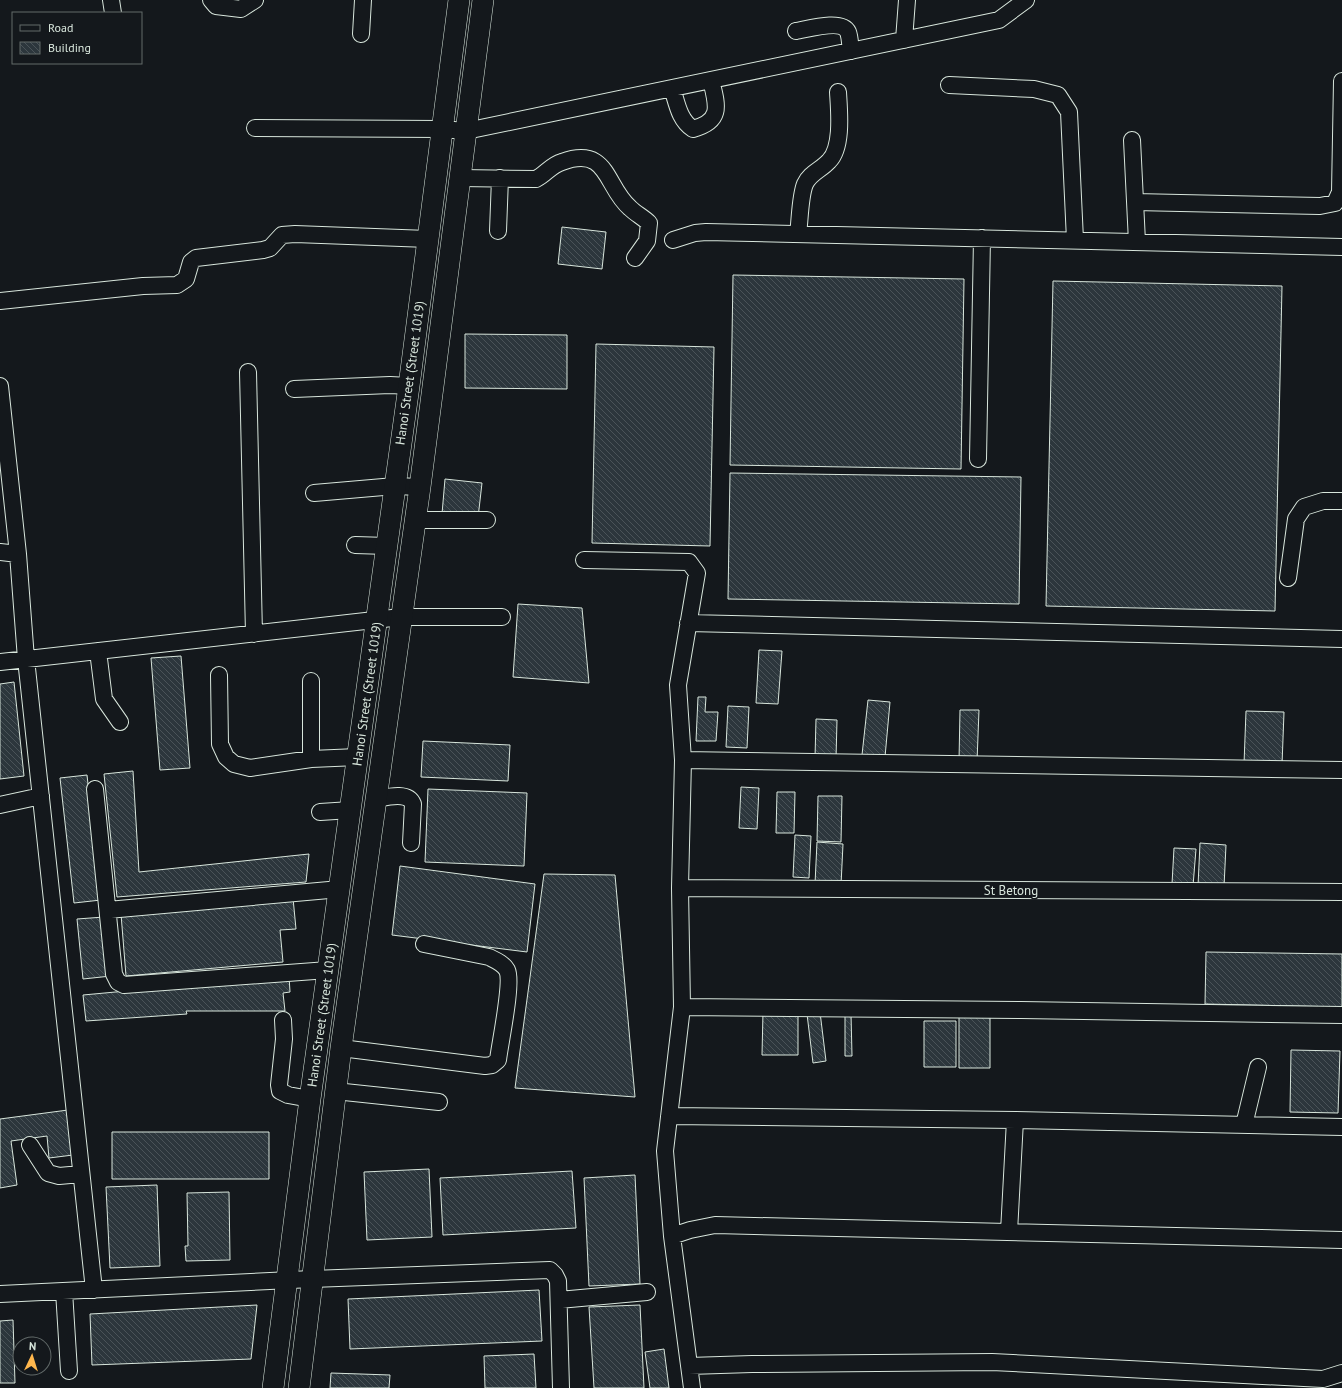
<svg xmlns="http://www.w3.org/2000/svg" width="1342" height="1388" viewBox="0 0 1342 1388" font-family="'PT Sans',sans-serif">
<defs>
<pattern id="building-back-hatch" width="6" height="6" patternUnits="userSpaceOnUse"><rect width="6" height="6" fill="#2c363c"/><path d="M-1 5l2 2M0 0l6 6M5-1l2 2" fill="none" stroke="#4a5358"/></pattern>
</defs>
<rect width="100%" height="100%" fill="#14181c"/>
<path fill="url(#building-back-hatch)" stroke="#d8e6dc" d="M562,227l44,5 -4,37 -44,-5z
M733,275l231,4 -3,190 -231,-4z
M1053,281l229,5 -7,325 -229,-5z
M465,334l102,1v54l-102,-1z
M596,344l118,3 -4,199 -118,-3z
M730,473l291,4 -2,127 -291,-5z
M445,479l37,4 -4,35 -36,-4z
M518,604l64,4 7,75 -76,-6z
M759,650l23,1 -4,53 -22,-1z
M181,656l9,112 -30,2 -9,-112z
M14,682l10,94 -24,3v-95z
M698,697h8l-1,15h13l-2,29h-20z
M868,700l22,2 -5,55 -23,-2z
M728,706l21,1 -2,41 -21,-1z
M960,710h19l-2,52 -18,-1z
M1246,711l38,1 -2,53 -38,-1z
M816,719l21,1 -1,39 -21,-1z
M423,741l87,4 -2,36 -87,-4z
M133,771l6,101 170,-18 -3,28 -189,15 -13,-123z
M87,775l14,125 -27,3 -14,-125z
M741,787l18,1 -2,41 -18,-1z
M428,789l99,4 -3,73 -99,-4z
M777,792h18l-1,41h-18z
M818,796h24l-1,46 -24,-1z
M795,835l16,1 -2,42 -16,-1z
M817,842l26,2 -2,41 -26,-1z
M1200,843l26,2 -2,42 -26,-1z
M1174,848l22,1 -3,37 -21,-2z
M400,866l135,18 -8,68 -135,-17z
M544,874l71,1 20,222 -120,-9z
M293,898l3,31 -16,1 3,32 -157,14 -5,-62z
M104,917l7,59 -28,3 -6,-60z
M1206,952l136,2v53l-137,-3z
M289,976l1,16 -7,1 2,18h-99l1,3 -101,7 -3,-26z
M763,1012h35v43h-36z
M820,1012l6,49 -13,2 -6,-49z
M851,1013l1,43h-7v-42z
M959,1014h31v54h-31z
M924,1021h32v46h-32z
M1291,1050l49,1 -2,62 -48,-1z
M68,1110l5,45 -24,3 -2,-22 -36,5 6,44 -17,3v-69z
M112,1132h157v47h-157z
M429,1169l3,68 -65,3 -3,-68z
M572,1171l4,57 -133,7 -3,-57z
M635,1175l5,109 -51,2 -5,-108z
M157,1185l3,81 -50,2 -4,-81z
M229,1192l1,68 -44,1 -1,-15h3l-1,-53z
M539,1290l3,51 -192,8 -2,-50z
M257,1305l-6,54 -159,6 -2,-51z
M640,1305l4,83h-50l-5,-81z
M13,1320l2,63h-15v-62z
M664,1349l5,39h-19l-5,-36z
M534,1354l2,34h-51l-1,-32z
M331,1373l59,2 -1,13h-59z"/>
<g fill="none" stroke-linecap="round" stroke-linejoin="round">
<defs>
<path id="minor" d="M111,0l2,13
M211,0l5,6 25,3 14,-9
M796,31c12,-2 46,-12 52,1 2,5 2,13 3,19
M361,34l2,-34
M904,40l3,-40
M949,85l85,4 24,6 11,17 6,128
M672,88c5,15 7,32 21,41 30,-8 24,-24 18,-49
M255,128l186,1 25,2 533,-111 27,-20
M1132,140l5,102
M461,178l75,1c10,-5 15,-14 26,-17 47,-17 43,25 68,46 6,6 13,9 19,15l-2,18 -12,17
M1135,202l185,4 15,-3 5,-11 2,-111
M498,231l2,-53
M798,234c2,-14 2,-38 7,-50 5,-11 16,-14 24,-23 14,-14 10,-51 9,-69
M673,240l22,-7 11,-1 636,15
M0,301l143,-15 34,-1 9,-6 5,-17 5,-4 67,-8 7,-2 12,-13 13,-1 133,5
M248,372l6,262
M0,386l18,168 8,105 68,631
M294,389l96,-4 19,1
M978,459l4,-221
M314,493l81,-7 25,1
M415,520h72
M355,545l32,1
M0,552l18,2
M584,560l105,2 8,11 -19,112 5,75 -3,128 2,119 -17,144 7,85 20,152
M1288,578l8,-59 8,-12 19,-6h19
M688,623l654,16
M98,651l6,48 16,23
M0,662l401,-45h101
M219,675l1,69 6,13 8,7 16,4 61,-9 47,-2
M311,681v78
M683,760l659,10
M95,789l19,185 4,8 6,3 204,-15
M376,799c11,-2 32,-8 37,5l-2,39
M0,805l41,-9
M320,812l31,-2
M680,888l662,4
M108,910l232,-21
M682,1007l339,3 321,5
M283,1020l1,19 -5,46 1,6 8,4 22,4
M341,1048l144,18 7,-1 6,-5c2,-17 15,-78 9,-90 -4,-7 -12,-10 -18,-13l-65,-13
M335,1091l104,11
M669,1116l346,4 327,7
M1244,1125l14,-58
M30,1145l18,28 11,3 22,-2
M1009,1232l6,-112
M672,1236l18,-6 25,-5 627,15
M64,1291l5,80
M0,1294l312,-15 238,-9 5,5 3,6 3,107
M559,1300l88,-8
M689,1366l63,-2 240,-2 331,17 19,-6"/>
<path id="major" d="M273,1388l37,-289 99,-713 50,-386
M299,1388l42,-340 79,-561 63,-487"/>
</defs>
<use href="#minor" stroke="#d8e6dc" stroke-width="18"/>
<use href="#major" stroke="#d8e6dc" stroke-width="22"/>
<use href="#minor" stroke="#14181c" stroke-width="16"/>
<use href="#major" stroke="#14181c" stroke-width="21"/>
</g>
<g text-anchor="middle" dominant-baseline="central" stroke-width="3" stroke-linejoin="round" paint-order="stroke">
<g font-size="13" fill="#d8e6dc" stroke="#14181c">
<text transform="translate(410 373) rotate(-82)">Hanoi Street (Street 1019)</text>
<text transform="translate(367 694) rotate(-82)">Hanoi Street (Street 1019)</text>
<text x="1011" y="890">St Betong</text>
<text transform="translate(322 1015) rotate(-82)">Hanoi Street (Street 1019)</text>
</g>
</g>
<rect x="12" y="12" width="130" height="52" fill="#14181c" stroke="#626a69"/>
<rect x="20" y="25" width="20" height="6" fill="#14181c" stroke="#626a69"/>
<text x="48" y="32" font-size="12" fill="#d8e6dc">Road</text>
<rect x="20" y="42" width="20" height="12" fill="url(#building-back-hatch)" stroke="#626a69"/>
<text x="48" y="52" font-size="12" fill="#d8e6dc">Building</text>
<g transform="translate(32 1356) rotate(4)"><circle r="19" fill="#14181c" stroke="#626a69"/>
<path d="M0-3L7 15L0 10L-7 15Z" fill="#ffb74d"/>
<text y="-6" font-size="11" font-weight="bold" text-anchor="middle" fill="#d8e6dc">N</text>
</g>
</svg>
